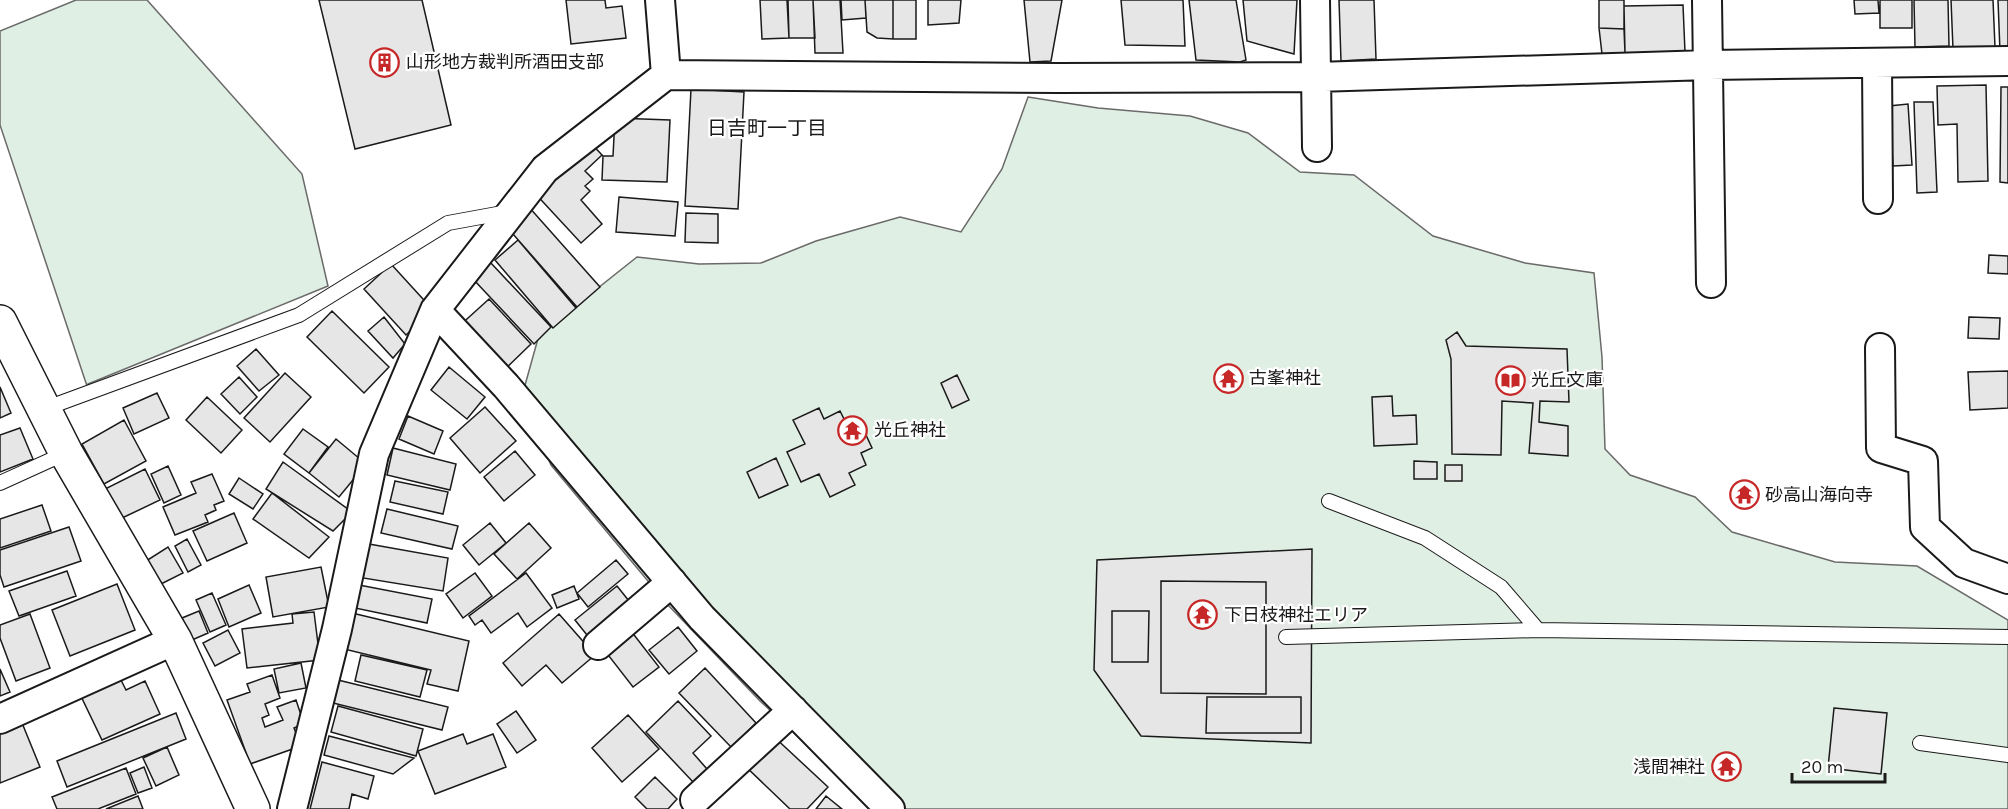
<svg xmlns="http://www.w3.org/2000/svg" width="2008" height="809" viewBox="0 0 2008 809" font-family="Karla,'Noto Sans JP',sans-serif">
<rect width="100%" height="100%" fill="#fff"/>
<path fill="#e0efe3" stroke="#6a6a6a" stroke-width="1.5" d="M76,0h71l155,174 26,112 -240,98 1,8 -89,-267v-94z
M1028,97l70,11 92,8 58,17 52,39 54,3 79,61 92,27 69,10 8,84 3,92 25,26 65,22 37,35 103,30 82,4 91,54v189h-1128l-43,-36 -78,-73 -91,-95 -117,-140 -29,-69 17,-61 98,-78 62,7 62,-1 55,-22 84,-24 61,15 41,-63z"/>
<path fill="#e6e6e6" stroke="#1a1a1a" stroke-width="1.5" d="M319,0h103l29,125 -96,24z
M566,0h39l1,8 16,-2 4,32 -55,6z
M760,0h27l2,38 -27,1z
M788,0h25l2,38h-26z
M813,0h27l3,53h-28z
M841,0h24l1,18 -24,2z
M865,0h28v39l-16,-1 -10,-6z
M893,0h23v39h-23z
M928,0h33l-2,23 -31,2z
M1024,0h38l-11,61 -21,1z
M1121,0h62l2,46 -60,-1z
M1189,0h47l10,60 -6,2 -44,-2z
M1243,0h54l-3,54 -47,-13z
M1339,0h35l2,59 -35,2z
M1599,0h25v29l-25,-1z
M1854,0h24l1,13 -24,1z
M1880,0h32v28h-32z
M1914,0h34l1,46 -34,1z
M1951,0h42l2,47 -42,2z
M1998,0h10v52h-8z
M1683,5l2,47 -60,1 -1,-47z
M1599,28l25,1 1,24 -23,1z
M1986,85l2,96 -30,1 -1,-58 -19,1 -1,-39z
M2001,87h7v96l-8,-1z
M691,89l53,3 -6,117 -53,-3z
M1914,102h19l4,90 -20,1z
M1908,104l4,61 -19,1 -4,-60z
M615,118l55,2 -3,62 -65,-2 1,-24h10z
M586,138l16,17 -17,16 8,8 -8,7 5,5 -9,9 21,24 -21,19 -50,-54z
M619,197l59,5 -3,34 -59,-4z
M528,206l72,81 -23,20 -71,-81z
M686,213l32,1v29l-33,-1z
M518,240l58,68 -23,20 -58,-68z
M1989,255l19,1v18l-20,-1z
M490,262l61,65 -17,17 -61,-65z
M391,264l42,46 -27,25 -42,-46z
M489,299l42,45 -31,30 -43,-46z
M332,311l57,56 -25,26 -57,-56z
M384,317l21,27 -12,14 -25,-27z
M1969,317l31,1 -1,21 -31,-1z
M1457,332l9,14 101,3 2,53 -29,-1 -1,21 29,4v30l-39,-3 4,-50 -31,-2 -1,54 -49,-1 -1,-95 -5,-19z
M256,349l23,26 -20,16 -22,-25z
M449,367l36,30 -18,22 -36,-29z
M1236,368l2,19 -18,1 -2,-19z
M2008,371v37l-38,2 -2,-38z
M285,373l26,24 -41,45 -26,-24z
M957,375l12,25 -17,8 -11,-25z
M239,377l18,20 -17,17 -19,-20z
M0,387l11,26 -11,5z
M157,393l12,25 -35,16 -11,-26z
M1392,396l1,20 23,-1 1,29 -43,2 -2,-49z
M207,397l35,33 -21,23 -35,-33z
M485,407l31,34 -36,32 -30,-35z
M819,408l5,11 16,-8 6,12 12,-5 14,30 -11,5 5,12 -17,8 6,12 -25,12 -11,-23 -18,8 -14,-30 18,-8 -12,-24z
M408,416l35,15 -9,23 -35,-15z
M124,420l22,41 -42,23 -22,-40z
M20,428l13,31 -33,13v-37z
M303,429l25,18 -19,26 -25,-19z
M336,439l30,25 -27,33 -30,-24z
M393,448l63,16 -6,26 -63,-15z
M515,451l20,24 -31,26 -20,-24z
M776,458l12,27 -29,13 -12,-26z
M1414,461l23,1v17h-23z
M283,462l69,50 -19,19 -67,-42z
M1445,465h17v16h-17z
M168,466l13,29 -17,8 -13,-29z
M145,469l15,31 -40,19 -15,-30z
M212,474l12,27 -10,4 2,5 -11,5 3,7 -33,13 -12,-28 33,-14 -5,-11z
M239,478l24,16 -10,15 -24,-15z
M395,481l53,11 -5,22 -53,-12z
M272,493l57,44 -20,21 -56,-39z
M42,505l9,26 -51,17v-29z
M387,509l71,17 -6,23 -71,-16z
M234,513l13,30 -40,18 -14,-30z
M490,523l16,20 -27,22 -16,-20z
M529,523l22,25 -34,31 -23,-25z
M69,527l12,34 -77,26 -4,-12v-25z
M187,539l14,26 -13,7 -13,-26z
M369,544l79,14 -5,33 -80,-13z
M168,547l15,26 -22,11 -15,-23z
M1312,549l-1,194 -170,-7 -47,-66 3,-110z
M616,560l12,14 -40,33 -11,-14z
M321,567l8,40 -56,10 -7,-40z
M67,571l9,25 -57,20 -10,-25z
M475,573l17,23 -29,22 -17,-24z
M526,573l26,35 -25,19 -9,-14 -27,20 -9,-13 -7,5 -6,-9z
M1161,581l105,1v112l-105,-1z
M117,584l18,46 -65,26 -18,-46z
M249,585l12,28 -32,14 -11,-28z
M359,585l73,14 -5,24 -72,-15z
M574,586l5,13 -22,9 -5,-13z
M617,586l20,25 -42,34 -20,-25z
M212,593l14,32 -16,7 -14,-32z
M199,611l9,22 -16,7 -10,-22z
M1112,611h37l-1,51h-36z
M314,612l6,48 -73,8 -5,-39 51,-6 -1,-9z
M352,613l117,28 -11,50 -31,-7 4,-14 -87,-21z
M30,614l20,54 -34,13 -16,-43v-13z
M559,614l36,41 -33,28 -16,-18 -24,21 -19,-23z
M678,627l19,24 -28,23 -20,-24z
M228,630l12,23 -25,13 -12,-23z
M631,631l28,36 -26,20 -28,-36z
M361,655l66,15 -7,27 -65,-16z
M301,663l5,25 -27,5 -5,-24z
M705,668l51,55 -25,24 -52,-54z
M0,669l10,23 -10,4z
M117,672l9,18 19,-9 15,33 -58,26 -24,-50z
M272,675l8,23 -15,6 4,11 -7,3 3,9 18,-7 -6,-13 19,-7 8,24 -10,4 7,18 -51,18 -23,-64 23,-8 -3,-8z
M338,680l110,27 -6,23 -109,-27z
M1207,697h94v36h-95z
M678,701l33,35 -18,17 14,16 -14,13 -47,-50z
M338,706l85,23 -7,27 -85,-24z
M1834,708l53,5 -6,61 -53,-6z
M516,711l20,29 -19,13 -20,-29z
M176,713l10,26 -119,48 -10,-26z
M628,715l31,34 -37,33 -30,-34z
M20,718l20,49 -40,16v-57z
M463,734l4,10 26,-10 13,33 -71,27 -17,-43z
M771,734l57,53 -21,22h-17l-47,-45z
M329,736l85,22 -21,16 -69,-19z
M167,747l12,28 -23,11 -13,-28z
M1686,759l14,1 -1,13 -14,-1z
M1718,759l17,2 -1,13 -17,-1z
M322,762l52,14 -6,23 -16,-5 -3,15h-39z
M144,767l8,21 -14,5 -8,-20z
M126,768l10,26 -38,15h-41l-5,-12z
M655,777l22,22 -9,10h-21l-12,-12z
M138,796l5,13h-37z
M826,796l16,13h-26z"/>
<g fill="none" stroke-linecap="round" stroke-linejoin="round">
<defs>
<path id="lane" d="M44,409l255,-94 149,-92 60,-11
M0,483l66,-30
M1329,501l96,37 76,49 37,43
M1286,637l252,-7 470,7
M1920,743l88,12"/>
<path id="street" d="M660,0l6,75
M1315,0l2,147
M1707,0l4,283
M1877,63l1,136
M435,310l71,76 196,232 188,191
M1880,348l1,100 42,13 2,66 39,36 44,16
M598,645l74,-63
M0,719l175,-79
M695,800l98,-90
M292,809l45,-180 37,-175 61,-144 110,-141 121,-94 393,3 257,-1 393,-12 299,-4"/>
<path id="secondary" d="M0,322l66,131 109,187 78,169"/>
</defs>
<use href="#lane" stroke="#1a1a1a" stroke-width="16"/>
<use href="#street" stroke="#1a1a1a" stroke-width="32"/>
<use href="#secondary" stroke="#1a1a1a" stroke-width="36"/>
<use href="#lane" stroke="#fff" stroke-width="14"/>
<use href="#street" stroke="#fff" stroke-width="28"/>
<use href="#secondary" stroke="#fff" stroke-width="33"/>
</g>
<defs>
<symbol id="building-ring" viewBox="-11 -11 22 22"><circle r="9.5" fill="#fff" stroke="#c62828" stroke-width="1.5"/><path d="M-4-6H4V6H1V3H-1V6H-4ZM-2.5-4.3h1.7v1.8h-1.7ZM.8-4.3h1.7v1.8H.8ZM-2.5-1h1.7V.8h-1.7ZM.8-1h1.7V.8H.8Z" fill="#c62828"/></symbol>
<symbol id="temple-ring" viewBox="-11 -11 22 22"><circle r="9.5" fill="#fff" stroke="#c62828" stroke-width="1.5"/><path d="M0-6L5-2H3V0L6.5 2.5H4V6H1.5V3h-3V6H-4V2.5H-6.5L-3 0V-2H-5Z" fill="#c62828"/></symbol>
<symbol id="library-ring" viewBox="-11 -11 22 22"><circle r="9.5" fill="#fff" stroke="#c62828" stroke-width="1.5"/><path d="M-6-4Q-3-5.5-.7-3.5V5Q-3 3-6 4ZM6-4Q3-5.5 .7-3.5V5Q3 3 6 4Z" fill="#c62828"/></symbol>
</defs>
<g fill-rule="evenodd">
<use href="#building-ring" x="368" y="46" width="33" height="33"/>
<use href="#temple-ring" x="1212" y="362" width="33" height="33"/>
<use href="#library-ring" x="1494" y="364" width="33" height="33"/>
<use href="#temple-ring" x="836" y="414" width="33" height="33"/>
<use href="#temple-ring" x="1728" y="478" width="33" height="33"/>
<use href="#temple-ring" x="1186" y="598" width="33" height="33"/>
<use href="#temple-ring" x="1710" y="750" width="33" height="33"/>
</g>
<g text-anchor="middle" dominant-baseline="central" stroke-width="4.5" stroke-linejoin="round" paint-order="stroke">
<g font-size="18" fill="#1a1a1a" stroke="#fff" text-anchor="start">
<text x="406" y="62">山形地方裁判所酒田支部</text>
<text x="1249" y="378">古峯神社</text>
<text x="1531" y="380">光丘文庫</text>
<text x="874" y="430">光丘神社</text>
<text x="1765" y="495">砂高山海向寺</text>
<text x="1224" y="615">下日枝神社エリア</text>
<text x="1705" y="767" text-anchor="end">浅間神社</text>
</g>
<g font-size="20" fill="#1a1a1a" stroke="#fff">
<text x="767" y="128">日吉町一丁目</text>
</g>
</g>
<path d="M1792 773v9h93v-9" fill="none" stroke="#1a1a1a" stroke-width="3"/>
<text x="1801" y="773" font-size="18" fill="#1a1a1a" stroke="#ffffff" stroke-width="4.5" paint-order="stroke">20 m</text>
</svg>
